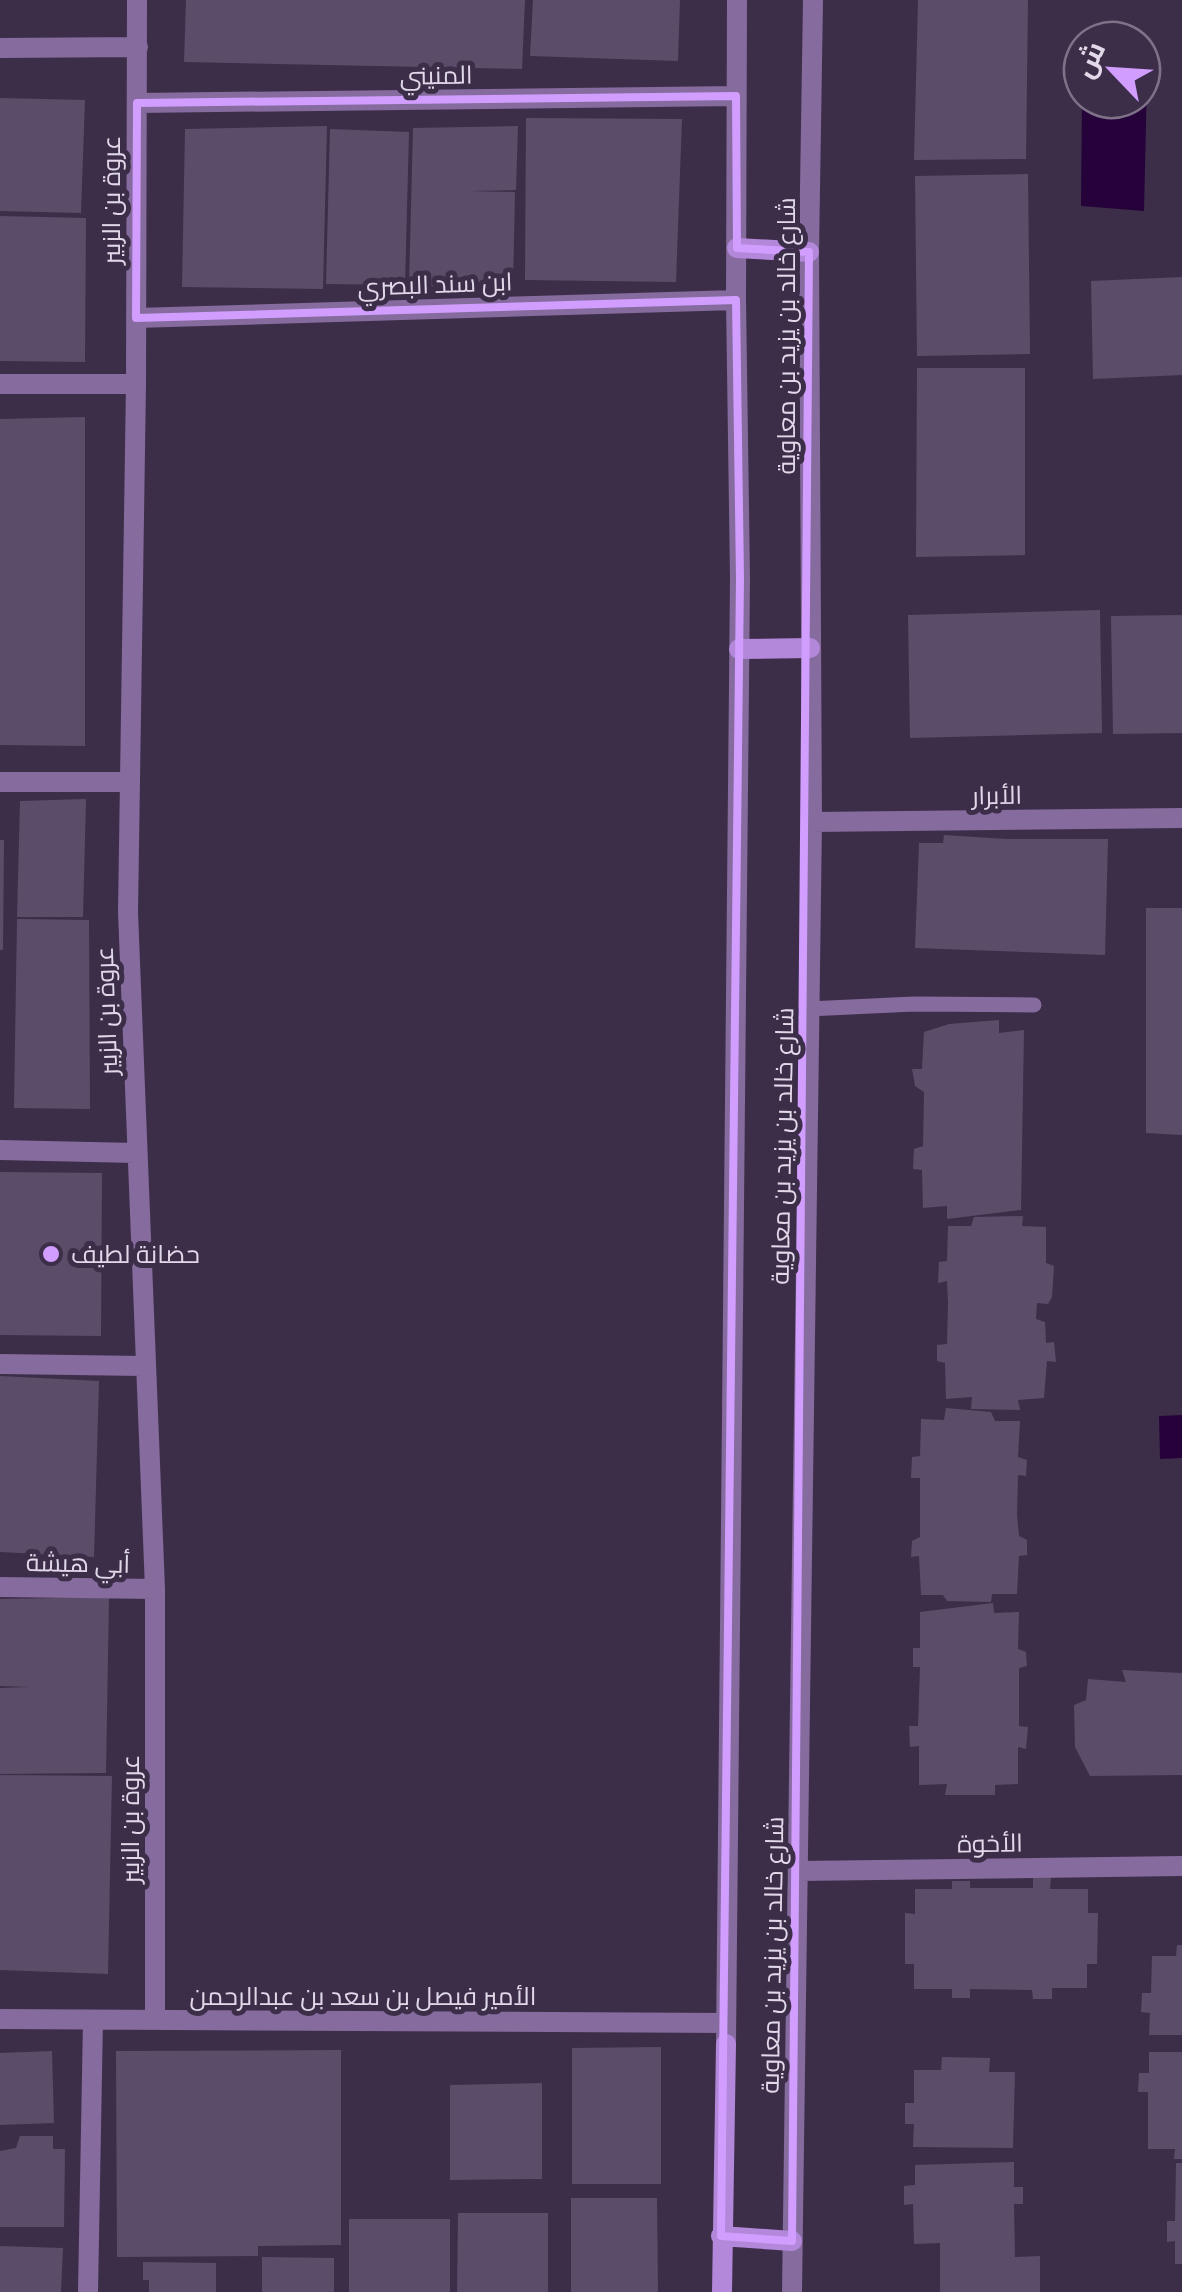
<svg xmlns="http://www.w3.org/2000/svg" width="1182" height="2292" viewBox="0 0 1182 2292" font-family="Ubuntu,Cairo,sans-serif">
<rect width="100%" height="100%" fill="#3c2e48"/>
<path fill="#25033a" d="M1142,81h5l-3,130 -63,-5 1,-106h60z
M1182,1415v43l-22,1 -1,-43z"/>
<path fill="#5b4d69" d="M186,0h339l-3,69 -338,-7z
M533,0h147l-2,61 -148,-5z
M918,0h110l-2,159 -112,1z
M0,98l85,2 -4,113 -81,-2z
M526,118l156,1 -6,163 -151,-2z
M327,126l-4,163 -141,-2 3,-158z
M518,126l-2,64 -48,1 47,1 -2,95 -104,-1 4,-158z
M330,129l79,3 -4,153 -79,-1z
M1028,174l2,180 -113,2 -2,-180z
M0,216l86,2 -1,144 -85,-1z
M1182,277v98l-89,4 -2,-98z
M917,368h108v187l-109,2z
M85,417v329l-85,-1v-326z
M1100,610l2,123 -192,5 -2,-123z
M1182,615v118l-69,1 -2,-118z
M86,799l-3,118h-66l3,-116z
M944,835l63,4h101l-3,116 -190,-7 4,-105h24z
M0,840h4l-1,110h-3z
M1146,908h36v227l-36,-2z
M17,919l72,1 1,189 -76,-1z
M999,1020v13l25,-3 -3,180 -74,9v-13l-24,2 -1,-38 -9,-1 1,-20 9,-3 1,-54 -9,-6 -3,-17h10l2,-37 25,-8z
M0,1172l102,1 -1,163 -101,-1z
M1023,1216l-1,10 24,1v36l8,3 -2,31 -4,7 -11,-1 -1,16 9,3 1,21 8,-1 2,20 -9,-1 -3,37 -26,2 2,10 -49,-1 1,-12 -26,2 -1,-36 -8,-2v-16l10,-1 1,-41 -1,-22 -9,2 1,-21 8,-1 1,-35h23l3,-9z
M0,1376l99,5 -5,176 -94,-5z
M946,1408l45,4 4,9h25l-2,36 9,3 -1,16 -8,-1 -1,40 2,21 8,4v15l-8,1 -2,38h-25l-1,8 -44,-1 -4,-6h-22l-2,-39 -8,1 1,-16 8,-4v-59h-9l1,-21 8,-1 1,-37 23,1z
M109,1597l-3,176 -106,1v-86l30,-1 -30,-1v-87z
M993,1603l1,10 25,-1 -1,37 8,3 1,14 -8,2v58l9,1 -2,22 -8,-2v37l-23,1v10h-50l2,-11 -28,1v-39l-9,1 -1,-21h9l2,-59h-7v-19h7v-36z
M1122,1670l60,3v102l-92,1 -15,-29 -1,-42 12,-5 2,-21 38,3z
M0,1775l112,1 -4,198 -108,-4z
M1033,1877h18l-1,12h38v24h10l-1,51h-10v24h-35v11h-19l-1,-9 -62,-1v9h-18v-9h-38v-25h-9v-51l10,1v-25h37v-8h18v7h63z
M1177,1945h5v90h-33l1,-22 -9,-1 1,-19h9l1,-37h24z
M661,2047v137h-89v-136z
M341,2050v195l-83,1v10l-141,1 -1,-206z
M52,2051l2,72 -54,2v-72z
M1149,2052h33v107h-8l1,-10h-27v-57h-10l1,-19h10z
M942,2057l48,1 -1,14h26l-2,76 -100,-1 1,-23h-9v-21h9v-33h27z
M542,2083v96l-92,1v-95z
M20,2136h33v13h12l-1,78h-64v-76l16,-3z
M1014,2162v25h9v17h-9l1,53 25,-1v36h-100v-49l-26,1 -1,-40 -9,1v-19l11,-1v-20z
M1176,2163h6v101h-7v-23l-8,1v-21h8z
M571,2198h86l1,94h-87z
M458,2213h90v79h-91z
M349,2219h101v73h-101z
M0,2246l63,2 -2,44h-61z
M262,2257l72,1v34h-72z
M143,2262l73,1v29h-67v-12h-6z"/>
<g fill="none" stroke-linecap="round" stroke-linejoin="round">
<path stroke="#866b9e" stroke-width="15" d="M808,1009l106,-5 120,1"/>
<path stroke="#866b9e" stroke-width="20" d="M137,0l-1,384 -8,528 27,677v430
M0,48l138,-1
M137,103l599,-7
M136,318l600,-18
M0,384h136
M0,782h130
M812,822l370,-4
M0,1150l136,3
M0,1364l144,2
M0,1587l155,2
M799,1871l383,-5
M0,2019l726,4
M726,2044l14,-1466 -4,-278 1,-300
M88,2292l5,-272
M792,2292l20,-1470 -3,-570 4,-252"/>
<path stroke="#b387d9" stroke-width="20" d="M737,248l72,4
M739,649l71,-1
M721,2236l71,5
M722,2292l4,-248"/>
</g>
<path fill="none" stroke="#d19dfe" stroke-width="8" stroke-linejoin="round" d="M736,96l1,152 72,4 -17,1989 -71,-5 19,-1658 -4,-278 -600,18 1,-215z"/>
<circle fill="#d19dfe" stroke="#3c2e48" stroke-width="4" cx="51" cy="1254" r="10"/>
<g text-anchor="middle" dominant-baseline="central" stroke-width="10" stroke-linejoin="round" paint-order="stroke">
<g font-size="25" fill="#e1d9ea" stroke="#3c2e48">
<text transform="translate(436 75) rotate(-1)">المنيني</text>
<text transform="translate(111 200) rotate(-90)">عروة بن الزبير</text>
<text transform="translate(435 284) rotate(-2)">ابن سند البصري</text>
<text transform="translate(786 336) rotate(-90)">شارع خالد بن يزيد بن معاوية</text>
<text transform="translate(997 795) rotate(-1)">الأبرار</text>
<text transform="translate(106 1011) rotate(-92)">عروة بن الزبير</text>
<text transform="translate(782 1146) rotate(-89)">شارع خالد بن يزيد بن معاوية</text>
<text transform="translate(78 1563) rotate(1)">أبي هيشة</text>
<text transform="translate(130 1819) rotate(-90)">عروة بن الزبير</text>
<text transform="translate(990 1843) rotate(-1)">الأخوة</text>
<text transform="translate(772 1955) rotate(-89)">شارع خالد بن يزيد بن معاوية</text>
<text x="363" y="1996">الأمير فيصل بن سعد بن عبدالرحمن</text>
</g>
<g font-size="25" fill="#e1d9ea" stroke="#3c2e48" text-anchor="start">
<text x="71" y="1254">حضانة لطيف</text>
</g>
</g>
<g transform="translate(1112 70) rotate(295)"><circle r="48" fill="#3c2e48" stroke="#7e7289" stroke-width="2.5"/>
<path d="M0-8L18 38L0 25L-18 38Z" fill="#d19dfe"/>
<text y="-15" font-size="28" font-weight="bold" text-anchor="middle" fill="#e1d9ea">ش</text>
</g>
</svg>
